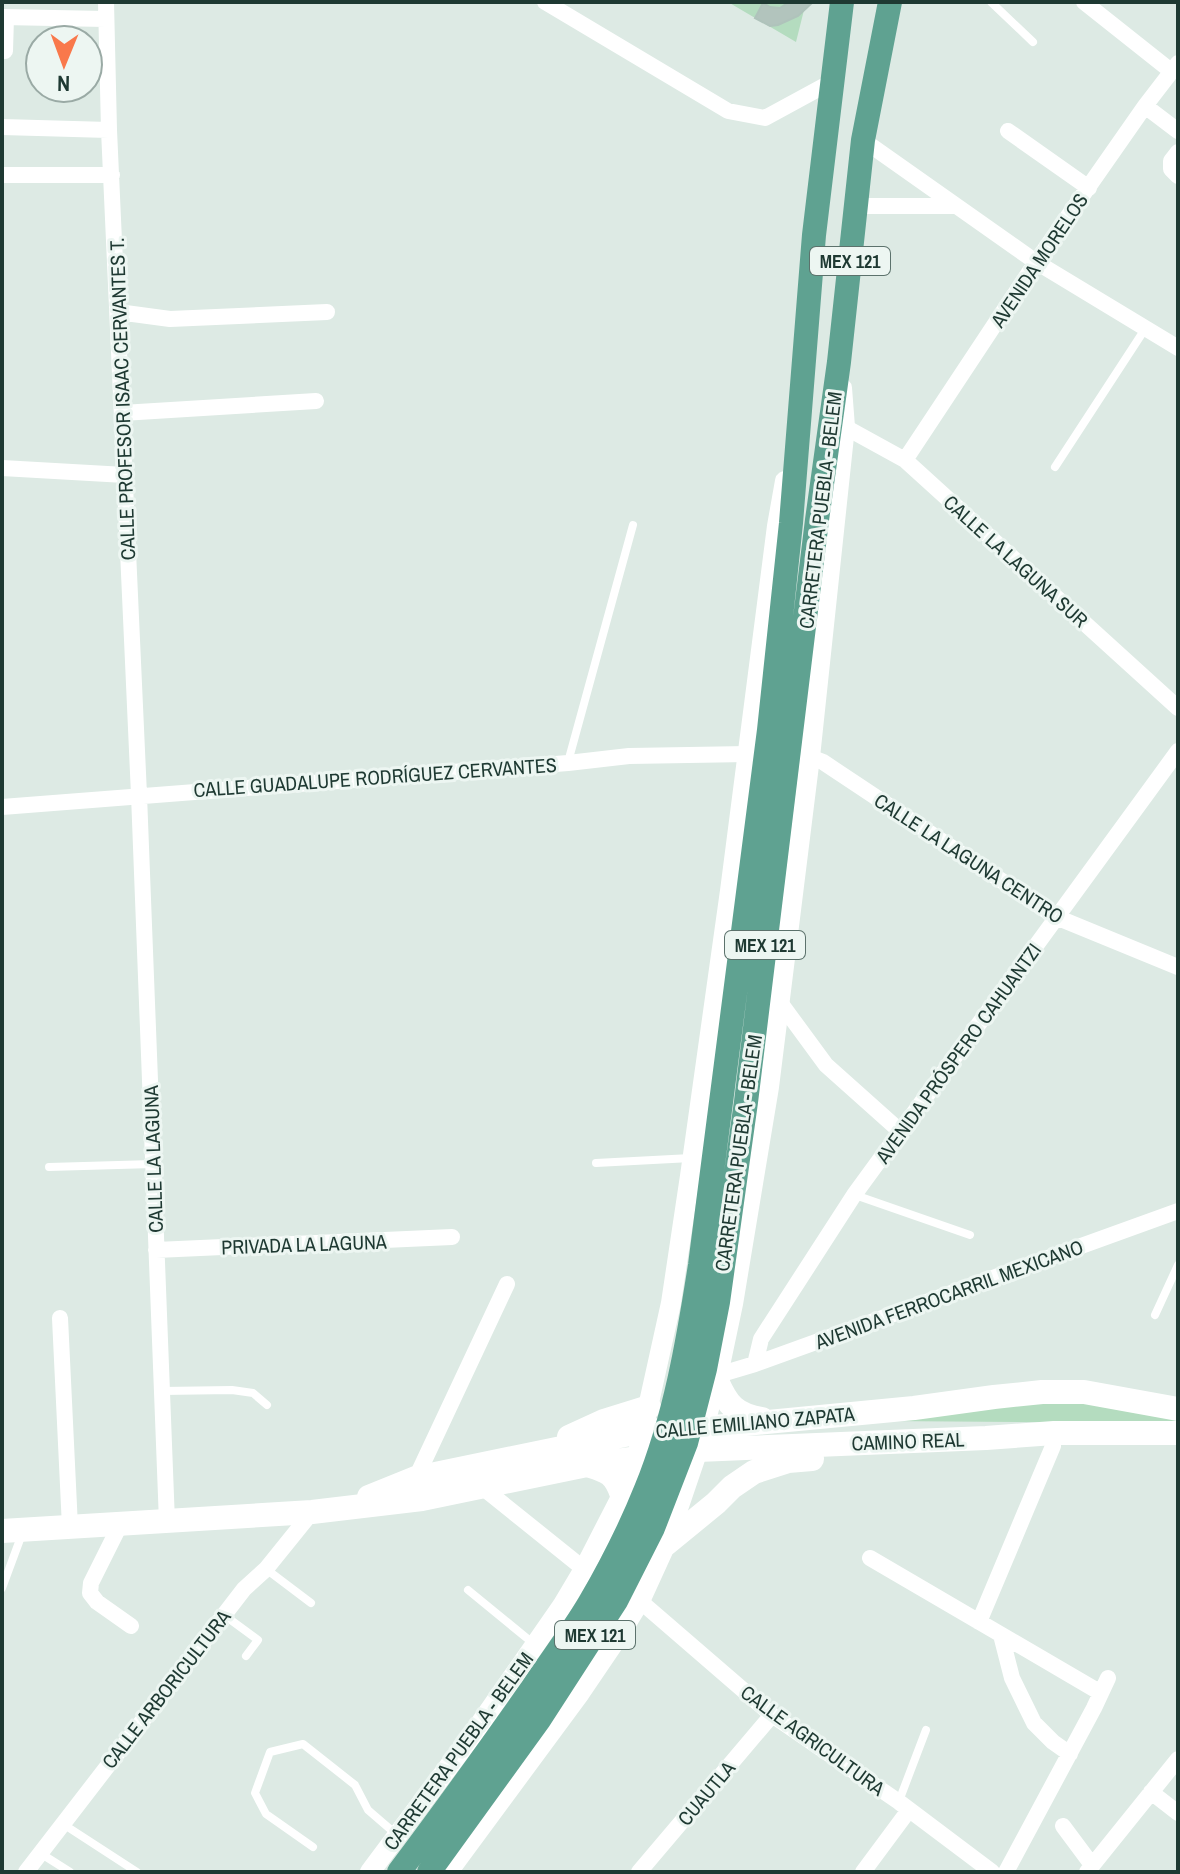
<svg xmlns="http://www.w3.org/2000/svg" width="1180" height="1874" viewBox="0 0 1180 1874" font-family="'Archivo Narrow',sans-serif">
<rect width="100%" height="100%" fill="#ddeae4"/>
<path fill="#b4dcbf" d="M728,2h78l-10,40z
M1035,1401h41l102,19v3l-293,-2z"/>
<path fill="#b2c4bd" stroke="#afc3bb" stroke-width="2" d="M789,2h24l-15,14 -20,9 -8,1 -15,-8 8,-15 7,4 10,1z"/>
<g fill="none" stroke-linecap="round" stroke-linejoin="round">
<path stroke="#fff" stroke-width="8" d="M991,2l42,40
M1055,467l90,-138
M568,762l65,-237
M596,1163l95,-5
M49,1167l104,-3
M855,1195l115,40
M1155,1315l23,-50
M162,1391l70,-1 21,3 14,12
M266,1569l45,34
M2,1588l20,-54
M468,1590l66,54
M224,1615l34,25 -12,16
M899,1801l27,-71
M63,1824l74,48
M313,1847l-47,-33 -11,-21 15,-41 33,-8 52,41 13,25 29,25
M40,1853l30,19"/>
<path stroke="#fff" stroke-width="16" d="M106,2l3,128 30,665 28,727
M545,2l183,109 37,7 68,-37
M1084,2l87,69
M2,17l104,2
M5,51l1,-34
M1145,106l33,25
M2,127l107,3
M1008,131l81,57
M863,140l173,122 142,86
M1178,152l-7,9v8l7,7
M2,175h110
M856,206h98
M118,312l52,7 157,-7
M122,413l194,-12
M845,427l60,33 273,248
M905,460l131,-198 109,-156 33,-43
M2,468l123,7
M810,757l13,5 233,155 122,50
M2,807l566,-44 61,-7 119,-2
M779,1001l47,64 75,67
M156,1250l296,-13
M60,1318l10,209
M755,1364l6,-25 93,-144 324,-444
M718,1375l37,-11 423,-153
M416,1478l91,-194
M482,1487l102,82
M120,1525l-29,58 -1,10 7,9 34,24
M870,1558l231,135
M640,1601l132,114 127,87 93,70
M979,1622l74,-176
M1001,1635l11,43 22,45 19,19 17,12
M1151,1792l27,21
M1063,1826l29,39
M26,1872l218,-283 22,-20 46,-57
M639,1872l133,-157
M863,1872l46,-62
M1006,1872l88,-164 14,-30
M1087,1872l91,-113"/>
<path stroke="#fff" stroke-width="20" d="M370,1872l103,-138 89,-128 22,-37 38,-74 15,-38 34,-154 19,-127 40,-285 47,-365 8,-45
M448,1872l132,-179 38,-56 22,-36 26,-57 32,-94 20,-75 15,-71 36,-217 41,-330 35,-330 -3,-39"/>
<path stroke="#fff" stroke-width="24" d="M717,1381c10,23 18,34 45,38
M569,1437l35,-16 45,-14
M587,1465c21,6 28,9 35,30
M369,1497l47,-19 228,-47 60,-3 210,-20 80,-11 48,-5h42l94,17
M2,1531l310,-19 110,-13 165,-34 111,-15 288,-12 68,-5h124
M666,1544l50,-41 16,-16 22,-15 34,-11 24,-2"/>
<path stroke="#5fa291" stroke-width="24" d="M399,1872c45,-60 89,-121 132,-182 19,-29 40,-56 58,-86 21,-36 41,-75 57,-115 29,-71 42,-147 54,-224l69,-535 22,-207 23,-288 28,-233
M429,1872l110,-152 77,-119 37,-73 33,-85 19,-74 13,-67 28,-200 71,-582 22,-158 24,-222 27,-138"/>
</g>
<g text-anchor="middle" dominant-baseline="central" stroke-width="6" stroke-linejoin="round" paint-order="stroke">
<g fill="#edf6f2" stroke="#5c726c" stroke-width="2">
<rect x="810" y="247" width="80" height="28" rx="6"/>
<rect x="725" y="931" width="80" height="28" rx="6"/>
<rect x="555" y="1621" width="80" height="28" rx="6"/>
</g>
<g font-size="18" font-weight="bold" fill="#1e3932">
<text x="850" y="261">MEX 121</text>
<text x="765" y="945">MEX 121</text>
<text x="595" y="1635">MEX 121</text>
</g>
<g font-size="20" fill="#1e3932" stroke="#edf6f2">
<text transform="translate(1039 260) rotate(-56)">AVENIDA MORELOS</text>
<text transform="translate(122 399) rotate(-92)">CALLE PROFESOR ISAAC CERVANTES T.</text>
<text transform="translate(820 510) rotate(-83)">CARRETERA PUEBLA - BELEM</text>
<text transform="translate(1016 561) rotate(42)">CALLE LA LAGUNA SUR</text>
<text transform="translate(375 777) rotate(-4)">CALLE GUADALUPE RODRÍGUEZ CERVANTES</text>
<text transform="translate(969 858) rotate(33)">CALLE LA LAGUNA CENTRO</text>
<text transform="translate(958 1053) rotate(-54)">AVENIDA PRÓSPERO CAHUANTZI</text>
<text transform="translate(738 1153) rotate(-82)">CARRETERA PUEBLA - BELEM</text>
<text transform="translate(153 1159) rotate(-92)">CALLE LA LAGUNA</text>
<text transform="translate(304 1244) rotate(-2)">PRIVADA LA LAGUNA</text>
<text transform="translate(949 1294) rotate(-20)">AVENIDA FERROCARRIL MEXICANO</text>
<text transform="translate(755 1422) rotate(-5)">CALLE EMILIANO ZAPATA</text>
<text transform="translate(908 1441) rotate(-2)">CAMINO REAL</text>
<text transform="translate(166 1689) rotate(-52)">CALLE ARBORICULTURA</text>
<text transform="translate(813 1740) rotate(36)">CALLE AGRICULTURA</text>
<text transform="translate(458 1751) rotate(-54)">CARRETERA PUEBLA - BELEM</text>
<text transform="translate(706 1793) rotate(-50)">CUAUTLA</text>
</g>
</g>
<rect width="1180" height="1874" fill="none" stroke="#1e3932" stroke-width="8"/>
<g transform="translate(64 64) rotate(181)"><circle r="38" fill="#edf6f2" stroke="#9aaaa5" stroke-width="2"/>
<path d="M0-6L14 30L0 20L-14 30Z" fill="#f9784b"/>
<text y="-12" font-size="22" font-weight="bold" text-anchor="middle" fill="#1e3932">N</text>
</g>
</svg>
